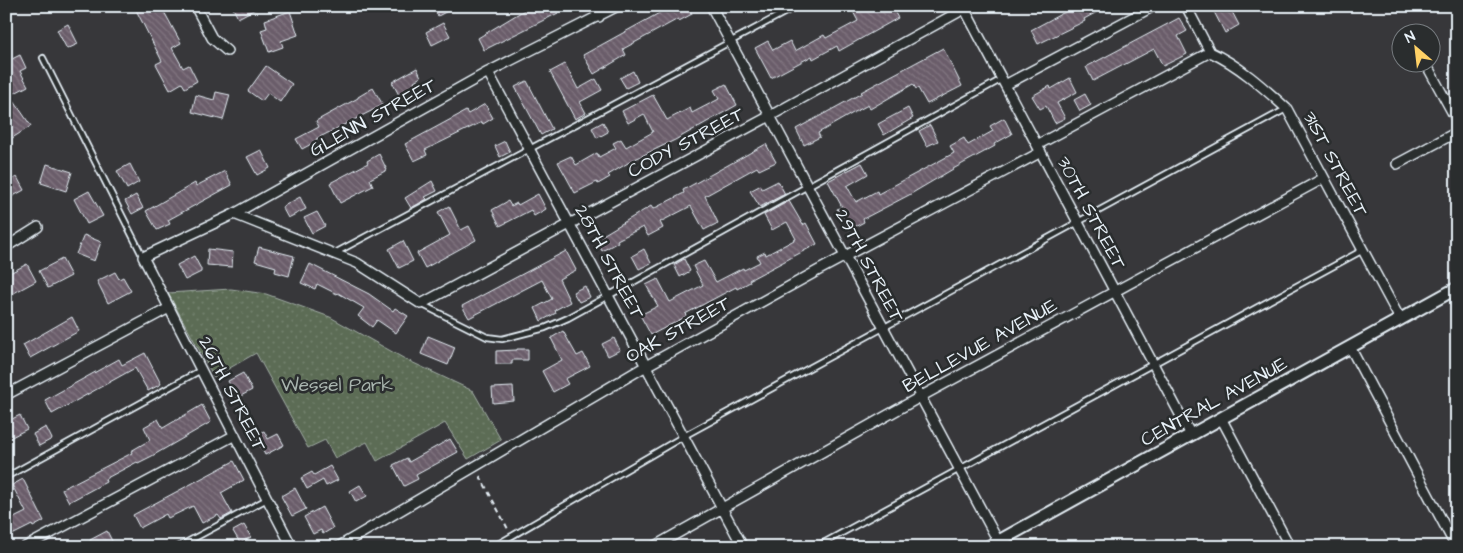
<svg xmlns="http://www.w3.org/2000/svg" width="1463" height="553" viewBox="0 0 1463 553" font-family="'Architects Daughter',sans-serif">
<defs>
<pattern id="park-dots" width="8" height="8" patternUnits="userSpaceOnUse" patternTransform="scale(1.25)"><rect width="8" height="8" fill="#5c6c55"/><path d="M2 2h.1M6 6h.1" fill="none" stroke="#73816e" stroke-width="1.8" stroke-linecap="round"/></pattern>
<pattern id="building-back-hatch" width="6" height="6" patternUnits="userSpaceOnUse" patternTransform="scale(1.25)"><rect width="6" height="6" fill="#6b5d6a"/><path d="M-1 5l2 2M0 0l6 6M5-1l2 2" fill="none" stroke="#807580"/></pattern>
</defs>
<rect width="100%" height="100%" fill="#37373a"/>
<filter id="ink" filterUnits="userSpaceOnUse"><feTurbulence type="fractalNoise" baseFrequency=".02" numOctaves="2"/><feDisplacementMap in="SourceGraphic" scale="10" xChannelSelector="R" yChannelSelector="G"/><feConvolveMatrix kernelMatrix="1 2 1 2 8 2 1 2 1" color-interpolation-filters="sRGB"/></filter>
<g filter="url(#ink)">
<path fill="url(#park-dots)" stroke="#a2aea6" d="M231,289l35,5 64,23 75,42 68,32 28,49 -33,19 -23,-36 -68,38 -10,-19 -32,16 -10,-18 -17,8 -52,-95 -42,24 -46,-84z"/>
<path fill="url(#building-back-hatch)" stroke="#e8f1f8" d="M134,6h27l20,37 -9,5 11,20 6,-3 8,16 -12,7 -3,-5 -12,7 -14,-26 6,-3z
M232,6h29l-23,12z
M433,6h24l-19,10z
M531,6h23l4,7 -74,37 -6,-12z
M672,6h16l4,8 -13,7 -1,-2 -55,30 3,6 -32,19 -11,-19z
M850,6h41l7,12 -59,33 -2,-5 -24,13 -1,-3 -41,22 -16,-30 13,-7 5,9 17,-9 5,10 29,-16 2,3 32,-17z
M1076,6h32l-24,13 1,2 -47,23 -7,-14z
M1211,6h18l10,19 -14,8z
M290,11l8,24 -17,6 2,6 -14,5 -8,-22 6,-2 -2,-8z
M1179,18l8,13 -9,5 9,18 -24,12 -9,-17 -61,32 -7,-14z
M443,23l7,13 -18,9 -6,-13z
M68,24l10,20 -11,5 -10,-19z
M943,48l19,38 -35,18 -9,-16 -2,1 -3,-5 -43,25 -2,-4 -15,8 -35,20 2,4 -16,8 -8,-16 66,-36 -1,-1z
M20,55l6,13 -6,3 8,15 -17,9 -5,-9v-24z
M565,64l13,25 18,-10 6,11 -22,12 6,11 -11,6 -25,-47z
M266,66l26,18 -12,18 -12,-9 -6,8 -14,-10z
M417,68l4,9 -7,4 2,5 -17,9 -7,-13z
M633,71l5,11 -12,6 -6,-10z
M1070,78l7,14 -20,11 8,15 -10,5 -9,-17 -6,3 -8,-13 18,-10 1,3z
M527,81l25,48 -11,6 -26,-48z
M726,84l11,21 -62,35 -42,20 -25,15 2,2 -12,7 -1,-2 -22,11 -17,-31 13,-6 5,9 21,-12 2,4 17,-9 -3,-5 8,-4 5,8 27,-15 -9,-18 -16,9 -6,-12 31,-16 14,25 23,-12 2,5 27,-14 -5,-9z
M373,88l10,17 -67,34 1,2 -15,8 -6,-10 23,-12 -3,-6 42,-23v-1z
M216,92l14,3 -7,25 -31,-8 4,-17 18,5z
M1085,94l6,11 -11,6 -6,-11z
M14,101l17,25 -25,16v-36z
M485,104l8,14 -10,6 -1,-2 -57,28 2,5 -13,6 -9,-17 61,-33 2,3z
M908,108l5,10 -29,17 -6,-11z
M1004,118l8,16 -18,10 1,2 -42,23 -44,26 -46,24 1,3 -15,8 -12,-21 5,-2 -14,-26 34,-18 6,11 -21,12 9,16 21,-11 1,3 76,-41 -4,-7 14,-8 4,7 25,-14 -3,-5z
M603,122l5,10 -11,6 -5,-10z
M930,125l8,16 -11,5 -8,-15z
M505,141l5,11 -10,5 -5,-11z
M766,144l10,18 -17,8 -2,-3 -52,29 13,27 -14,7 -13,-24 -31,16 3,6 -15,8 -5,-9 -26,13 1,2 -16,9 -6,-12 55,-33 2,3 31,-16 -1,-3z
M261,150l9,18 -13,7 -10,-18z
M379,154l8,16 -17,9 3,7 -33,17 -10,-20 38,-20 -1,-2z
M47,164l25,8 -6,19 -25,-8z
M130,164l9,18 -12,7 -10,-18z
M225,171l7,14 -64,35 2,4 -13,6 -11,-19 49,-28 1,3z
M17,177l7,13 -18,10v-18z
M432,181l5,10 -12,6 2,2 -16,9 -6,-10z
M778,181l7,13 -25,13 -10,-16 11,-6 1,4z
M89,191l14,25 -16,8 -13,-25z
M538,194l8,15 -12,7 -3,-6 -31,16 -8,-16 16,-9 3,5 6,-3 1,2z
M136,195l7,13 -11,6 -7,-13z
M300,197l6,12 -18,9 -6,-11z
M789,201l14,24 3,-2 11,21 -68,36 1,2 -13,7 -1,-2 -32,17 -19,10 2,2 -36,19 -11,-20 18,-9 -12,-21 12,-6 12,23 33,-17 -10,-19 11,-5 12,21 27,-14 1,2 16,-8 -3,-6 8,-4 1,3 30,-16 -9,-17 -15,8 -8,-15z
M449,206l12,24 8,-4 7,14 -51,28 -8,-15 33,-18 -12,-23z
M317,212l8,14 -13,7 -8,-15z
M84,235l17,7 -7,19 -18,-7z
M403,241l10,20 -14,7 -10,-19z
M259,247l35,9 -5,20 -14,-4 1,-5 -21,-6z
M208,249l25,3 -1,15 -25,-2z
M644,249l7,14 -12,6 -7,-13z
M566,251l10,19 -17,9 11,23 -15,8 1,3 -15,8 -6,-13 17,-9 -10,-19 -73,38 -7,-12z
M194,256l7,13v3l-16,8 -8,-15z
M62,259l9,17 -23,12 -9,-17z
M684,259l6,12 -10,6 -6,-12z
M27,264l9,17 -24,13 -6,-11v-8z
M310,264l59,30 24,17 2,-3 13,8 -12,17 -19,-13 -5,7 -14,-11 6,-8 -26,-15 -1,1 -20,-10 -2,5 -14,-6z
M115,272l4,7 4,-2 8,14 -23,12 -11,-22z
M585,286l5,11 -11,5 -6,-10z
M72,317l7,14 -49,27 -7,-13z
M563,331l14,25 6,-3 7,13 -25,13 3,5 -15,8 -11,-21 20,-11 -11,-22z
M428,336l27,11 -7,18 -27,-11z
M614,338l6,12 -12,6 -6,-12z
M517,349h11v11h-16v4h-16v-13l21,-1z
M145,353l16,31 -13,7 -13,-23 -83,46 -7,-14 74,-41 3,6z
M243,373l9,17 -15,8 -9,-17z
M513,387l1,14 -21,2 -1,-15z
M202,405l9,17 -59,34 -14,7 -1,-1 -32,17 1,3 -37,20 -7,-13 70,-36 -1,-2 19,-11 -6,-13 14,-8 5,9z
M20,415l7,14 -21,11v-18z
M46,427l6,12 -13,7 -6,-12z
M264,431l4,8 10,-5 6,11 -19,10 -10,-20z
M450,439l8,13 -42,23 2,4 -14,7 -11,-21 14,-7 2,4z
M234,461l10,19 -23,13 11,20 -11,6 -3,-4 -16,8 -9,-17 -25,12 -2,-4 -26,14 -7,-13z
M330,466l8,14 -12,6 -3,-6 -16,9 -6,-11 11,-6 2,3z
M23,479l21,42 -11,6 -1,-2 -26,13v-16l20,-10 -14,-27z
M360,485l7,11 -11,6 -6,-11z
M295,488l11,21 -14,7 -11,-20z
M322,507l11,21 -10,6 -2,-4 -8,4 -9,-17z
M244,525l7,12 -11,6 -7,-12z
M107,531l8,16h-22l-3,-7z"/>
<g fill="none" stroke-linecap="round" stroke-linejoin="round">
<defs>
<path id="service" d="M43,58l100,199
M335,253l462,-247
M421,304l66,33 15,2 43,-11 23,-10 434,-239
M6,477l195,-107
M178,547l89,-48
M493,547l191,-111 602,-327
M816,547l547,-297"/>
<path id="minor" d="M195,6l17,32 15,13
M593,6l6,11
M711,6l287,535
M963,6l228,429
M1186,6l24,46
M1210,52c29,13 54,36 77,57l113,210
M1425,62l32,59
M488,72l255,475
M1005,85l149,-79
M1037,145l173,-93
M1397,164l60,-32
M234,214l123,49 64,41 349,-188 194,-107
M6,247l32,-20
M1350,347l106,200
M6,395l163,-87
M1221,418l69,129
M25,547l210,-112
M292,547l-149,-290 91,-43 254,-142 130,-66
M338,547l308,-181 173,-96 222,-118
M653,547l267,-150 404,-219"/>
<path id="tertiary" d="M988,547l469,-259"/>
</defs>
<use href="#service" stroke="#e8f1f8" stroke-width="8"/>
<use href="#minor" stroke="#e8f1f8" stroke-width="12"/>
<use href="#tertiary" stroke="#e8f1f8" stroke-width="15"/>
<path stroke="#e8f1f8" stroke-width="2" stroke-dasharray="5 4" stroke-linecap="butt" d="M480,476l28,53"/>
<use href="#service" stroke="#2a2d2e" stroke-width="4.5"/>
<use href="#minor" stroke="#2a2d2e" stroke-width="9"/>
<use href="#tertiary" stroke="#2a2d2e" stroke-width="11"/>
</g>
</g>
<g text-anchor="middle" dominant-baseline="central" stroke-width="5" stroke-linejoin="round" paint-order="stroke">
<g font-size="19" fill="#e8f1f8" stroke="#2a2d2e">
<text transform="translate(373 118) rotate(-29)">GLENN STREET</text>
<text transform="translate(686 143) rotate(-28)">CODY STREET</text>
<text transform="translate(1335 164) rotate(62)">31ST STREET</text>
<text transform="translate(1091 213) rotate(62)">30TH STREET</text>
<text transform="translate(609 262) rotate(62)">28TH STREET</text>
<text transform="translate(869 266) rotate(62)">29TH STREET</text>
<text transform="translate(678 330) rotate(-29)">OAK STREET</text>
<text transform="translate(980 346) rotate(-29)">BELLEVUE AVENUE</text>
<text transform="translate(232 394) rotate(63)">26TH STREET</text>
<text transform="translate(1214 402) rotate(-29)">CENTRAL AVENUE</text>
</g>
<g font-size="19" fill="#a9b5af" stroke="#2a2d2e">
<text x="337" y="385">Wessel Park</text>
</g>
</g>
<rect width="1463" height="553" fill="none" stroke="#2a2d2e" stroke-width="25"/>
<rect x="12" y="12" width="1438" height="528" fill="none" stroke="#e8f1f8" stroke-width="2" filter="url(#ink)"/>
<g transform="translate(1416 48) rotate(332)"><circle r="24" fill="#2a2d2e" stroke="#767b7f"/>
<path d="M0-4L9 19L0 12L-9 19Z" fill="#ffd166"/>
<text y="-8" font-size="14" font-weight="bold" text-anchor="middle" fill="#e8f1f8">N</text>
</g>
</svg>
